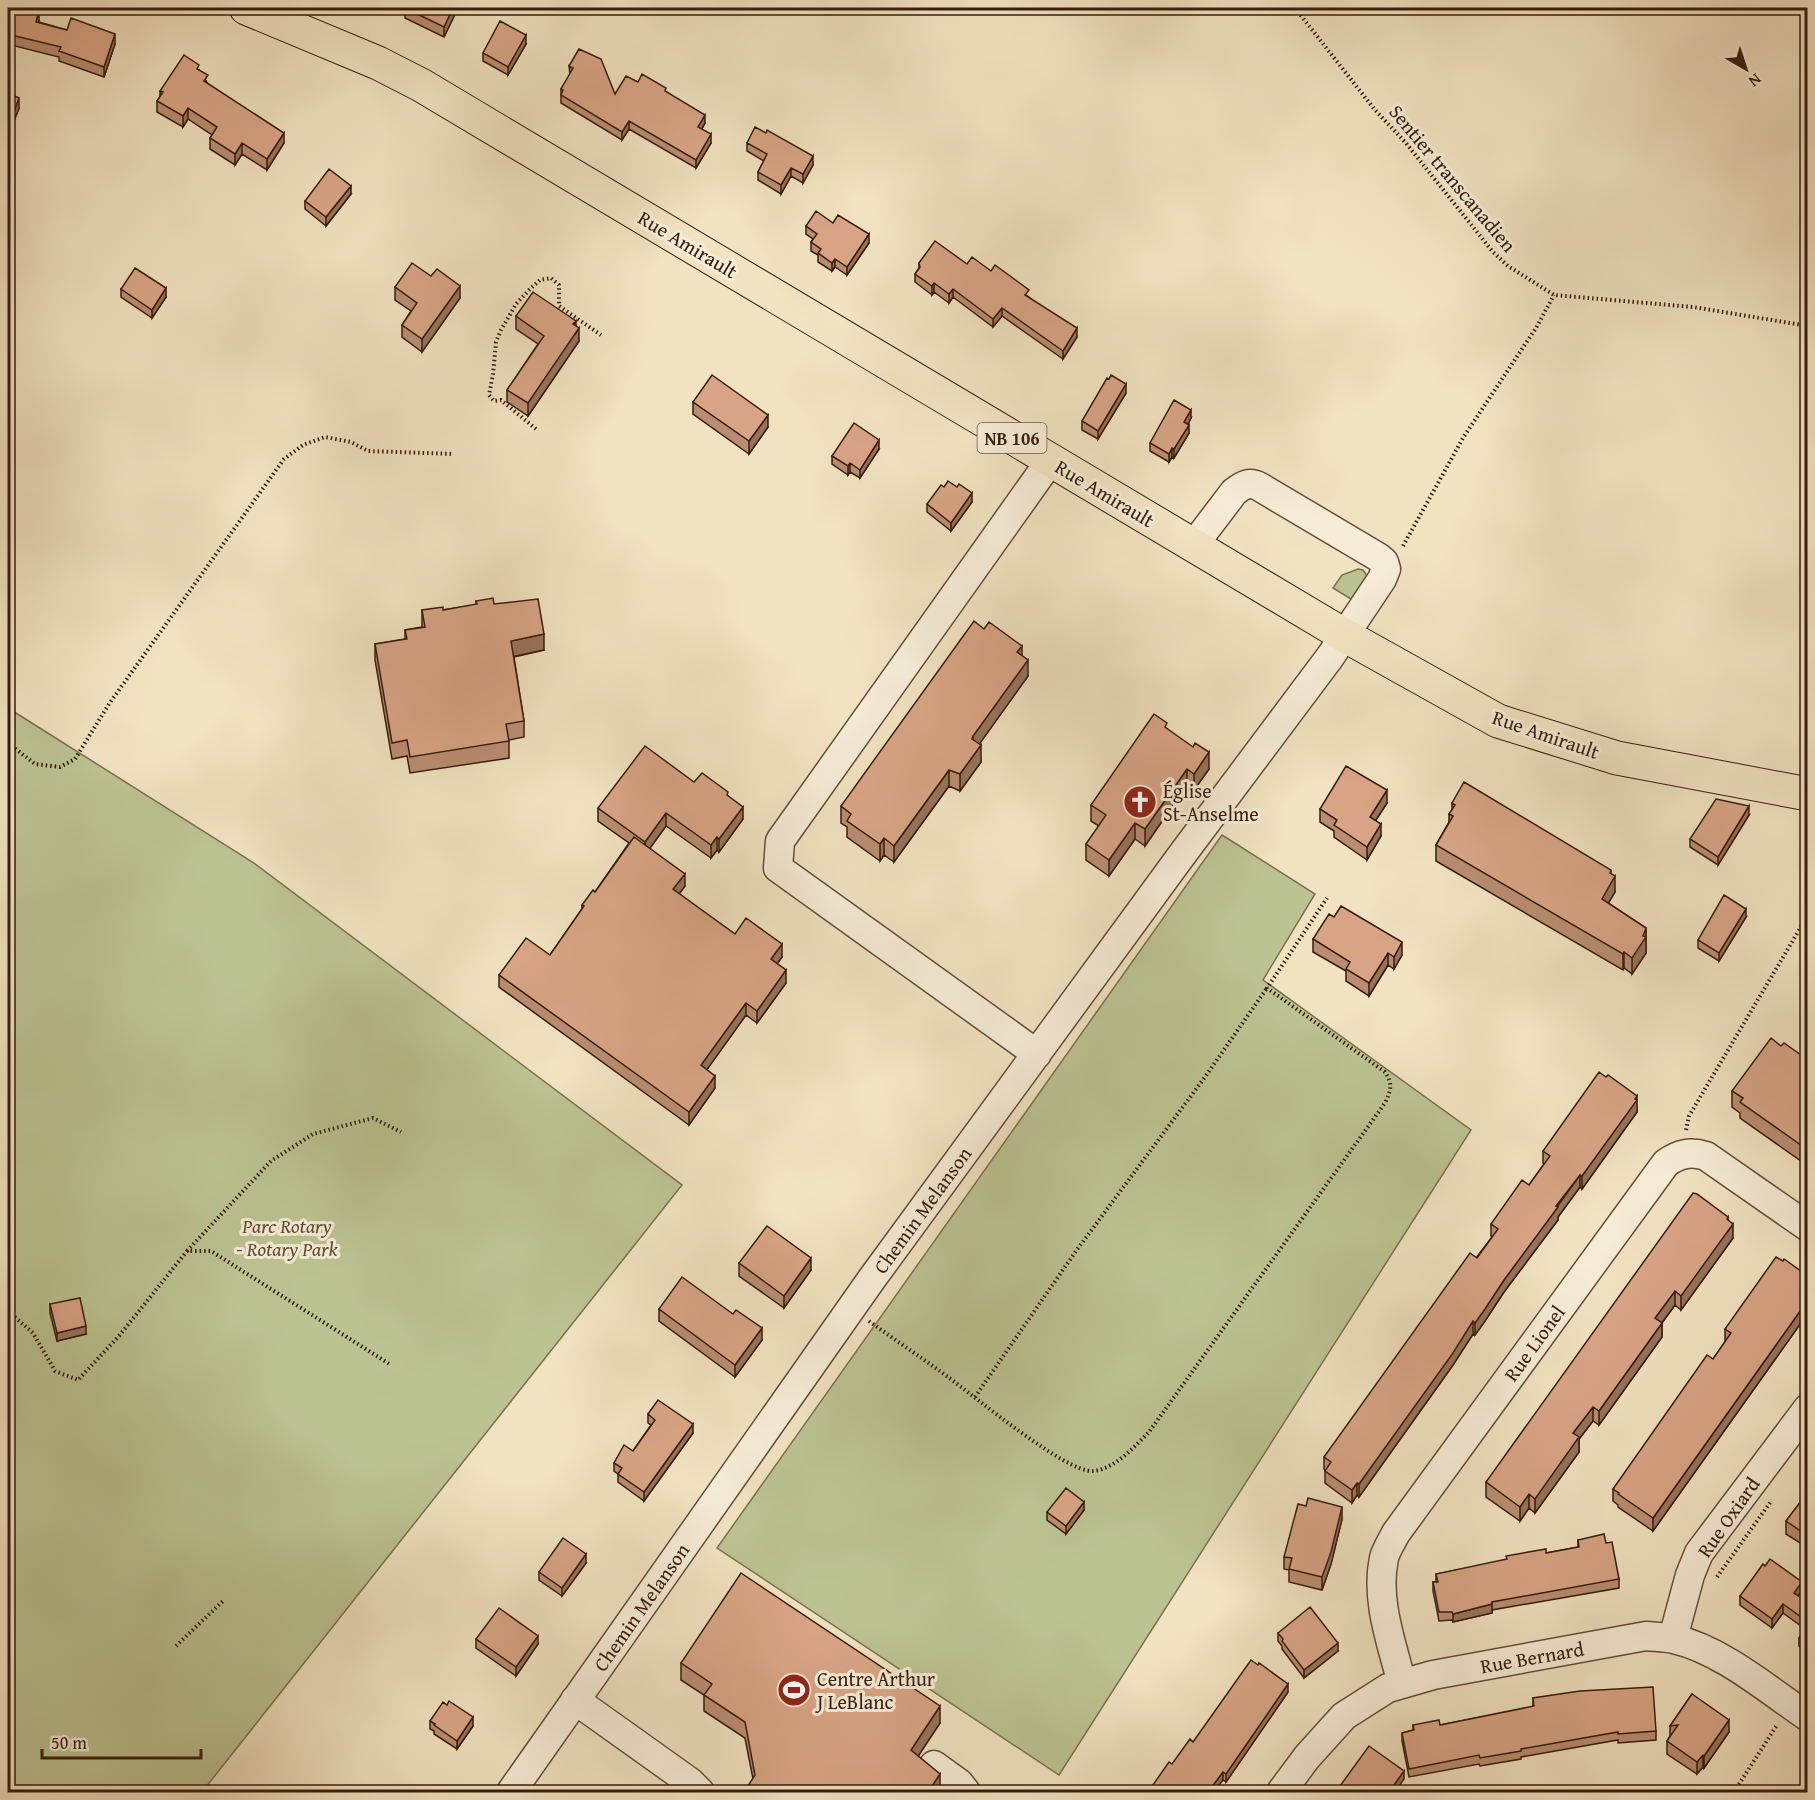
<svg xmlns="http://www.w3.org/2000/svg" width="1815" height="1800" viewBox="0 0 1815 1800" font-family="'Gentium Book Plus',serif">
<rect width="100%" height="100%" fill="#f1e2c1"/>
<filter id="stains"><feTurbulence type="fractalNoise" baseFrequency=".00333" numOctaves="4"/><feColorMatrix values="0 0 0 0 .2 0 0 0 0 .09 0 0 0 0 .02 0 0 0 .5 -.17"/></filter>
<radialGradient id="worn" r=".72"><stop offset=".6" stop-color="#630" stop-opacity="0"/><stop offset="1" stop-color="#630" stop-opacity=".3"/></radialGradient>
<path fill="#bcc392" stroke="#797050" stroke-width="1.5" d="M1358,569l5,1 4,6 -13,21 -3,2 -18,-11 9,-13z
M8,708l246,155 428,322 -480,607h-194z
M1222,835l93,59 -52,86 208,150 -412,645 -342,-227z"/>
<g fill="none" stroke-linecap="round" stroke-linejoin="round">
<defs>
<path id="minor" d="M1037,1054l-259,-186 2,-27 270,-380
M1673,1638l17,-63 9,-22 109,-145
M1402,1684c-10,-40 -27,-84 -18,-126 2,-8 8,-17 12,-25l270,-370c13,-9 24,-12 40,-7l102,71
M575,1700l115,82 10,10
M934,1765l25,18 7,9
M511,1792l360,-512 313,-428 146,-195 52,-78 4,-10 -2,-7 -6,-5 -118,-70c-11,-6 -17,-2 -26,5l-41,54
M1281,1792l26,-35 37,-41 44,-28 45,-13 213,-39c9,1 19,1 28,3 48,11 94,51 134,78"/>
<path id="major" d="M246,8l132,55 43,22 923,550 154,86 119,37 191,36"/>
</defs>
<use href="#minor" stroke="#654e3b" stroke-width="31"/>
<use href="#major" stroke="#361c0e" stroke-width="35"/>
<path stroke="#361c0e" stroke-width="4" stroke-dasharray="1.5 3" stroke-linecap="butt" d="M1295,8l80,102 30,32 88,110 15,14 46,29 139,12 115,19
M536,429l-35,-29 -7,1 -5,-6 4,-21 3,-32 5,-12 15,-26 13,-14 11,-10 11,-2 8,7v21l42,29
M1403,546l60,-108 73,-110 18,-33
M8,743l27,21 25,3 15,-8 34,-55 175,-245 19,-14 22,-8 26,5 17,9 86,3
M1686,1130l3,-14 119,-201
M187,1251l84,-90 42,-27 60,-16 28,14
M8,1311l25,22 22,38 23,9 41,-44 68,-85h24l180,114
M869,1321c26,19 53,37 79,56 25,18 118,96 145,94 22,-2 41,-24 56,-39l236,-329c6,-13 8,-19 0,-31l-118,-84 60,-90
M975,1397l101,-146 129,-174 62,-89
M1717,1577l55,-77
M176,1646l47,-45
M1734,1792l43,-67"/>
<use href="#minor" stroke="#f6ecd7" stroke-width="28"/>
<use href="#major" stroke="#f1e2c1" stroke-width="33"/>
</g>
<path fill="#ba8d72" stroke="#361c0e" stroke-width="1.5" d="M8,8l31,12v2l76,22 -11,33 -45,-16v-4l-48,-12z
M405,8h53l-14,29 -39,-19z
M526,44l-18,31 -25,-14v-8z
M569,66l46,28 23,-12 28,10 39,31 -3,6 9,14 -15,25 -67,-39 -7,11 -61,-37v-14l9,-14z
M199,70l9,14 76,59 -17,27 -25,-16 -7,11 -25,-16v-11l2,-3 -24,-16 -5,8 -26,-15v-11l3,-4v-6z
M8,92l11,16 -7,18 -4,-1z
M747,143l66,22 -10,18 -12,-7 -10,18 -23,-14v-8l6,-11 -17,-10z
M351,194l-25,32 -21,-17v-8z
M833,223l36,20 -22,32 -12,-8 -3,4 -14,-9v-7l-7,-4v-9l2,-3 -7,-5v-8z
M919,263l48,1 24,7 38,26 48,40 -14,22 -61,-43 -9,11 -40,-30 -4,6 -15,-11 -2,3 -17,-13v-8l4,-6z
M431,276l29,22 -38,54 -20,-15v-12l9,-14 -16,-11v-13z
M121,289l45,8 -14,21 -31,-21z
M516,316l60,10 3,15 -51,75 -21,-14v-12l31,-46 -22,-15z
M1126,393l-28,46 -16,-9v-9z
M693,402l75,25 -19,27 -56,-40z
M1191,418l-3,6 1,9 -15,25 -2,-1 -3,5 -19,-11v-8z
M879,449l-19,29 -10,-6 -2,3 -16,-11v-8z
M944,487l28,15 -21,29 -24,-19v-8z
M476,601l18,3 50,46 -30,7 10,64v16l-15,3v18l-99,15 -3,-17 -15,3 -17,-99v-16l30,-5v-9l17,-3v-17h21l33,-5z
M1022,655l6,21 -49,68 2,18 -21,29 -11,-5 -55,76 -10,-7 -4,6 -33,-24v-10l-6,-4v-17z
M1167,729l42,40 -15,21 -7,-5 -42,61 -10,-7 -26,37 -23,-16v-16l13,-18 -8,-5v-16z
M694,782l34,14 15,23 -24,33 -2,-2 -6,8 -45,-32 -16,22 35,38 -6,8 56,40 47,23 -5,7 9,19 -29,40 -11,-8 -39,54 8,19 -26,37 -190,-138v-12l51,-20 32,-46v-4l13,-13 34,-49 -31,-22v-13z
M1387,803l-11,17 5,16 -14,24 -33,-23v-6l-14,-9v-13z
M1452,803l159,71 4,18 -7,11 38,25v25l-14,21 -8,-6 -1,2 -187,-109v-16l13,-23v-8l3,-4z
M1749,815l-31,50 -28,-18v-8z
M1746,917l-27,44 -21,-13v-8z
M1313,939l89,16 -8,14 -6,-4 -19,31 -23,-15v-10l-33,-19z
M1781,1046l27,14v106l-68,-48v-5l-8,-6v-16z
M1637,1108v4l-55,77 -2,-2 -22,30v3l-54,72 -19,29 -10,14 -2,-1 -20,31 -94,132 -2,-2 -5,8 -27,-20v-13l-1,-1v-12l168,-220 -1,-1v-12l38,-39 15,-21 -1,-1v-12z
M1728,1220l5,18 -52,72 -6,-5 -13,18v14l-63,88 -6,-4 -14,18v13l-44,61 -6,-5 -9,13 -34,-24v-15z
M1783,1261l25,15v37l-155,218 -35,-24v-2l-5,-4v-12l100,-130 12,-17v-13z
M739,1263l72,7 -27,38 -45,-32z
M50,1304l36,30 -29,7 -7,-28z
M659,1309l103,31 -27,37 -76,-56z
M648,1414l45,19 -49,68 -26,-19v-8l-4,-3v-8l19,-12 18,-26 -3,-2z
M1808,1492v56l-22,-14v-13z
M1084,1510l-18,24 -19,-14v-8z
M1342,1519l-11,45 -9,26 -33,-8v-12l-5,-1v-12z
M1578,1540l28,3 13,36v9l-127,22v3l-39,9 -1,-2 -13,1 -6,-30v-9h3v-8l110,-21 32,-6z
M586,1563l-24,33 -23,-16v-8z
M1802,1590l-4,6 10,6v50l-9,-6v-8l6,-9 -22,-16 -11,15 -32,-23v-9z
M1278,1633l60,18 -34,27 -22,-29v-3l-4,-5z
M476,1639l62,5 -22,32 -40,-28z
M681,1663l259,60 -22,33 22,34 -187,-11 -8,-41 -41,-27v-16l-23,-15z
M1288,1692l-62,90 -3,-2 -51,-16 21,-22z
M1692,1694l37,38 -25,36 -1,-1 -6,7 -30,-20v-13l3,-5v-10z
M1533,1698l123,33v9l-38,3v-3l-97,17v2l-41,7 -1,-2 -70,13 -7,-36v-8l11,-3v-5h27l93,-18z
M430,1721l43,5 -16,23 -23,-15v-3l-4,-2z"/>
<path fill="#97735d" stroke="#361c0e" stroke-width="1.5" d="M453,8h5l-14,29v-10z
M39,10v10l-3,12v-10z
M115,34v10l-11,33v-10z
M11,35v10l-3,13v-10z
M526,35v9l-18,31v-8z
M19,98v10l-7,18v-10z
M188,108v11l-5,8v-11z
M705,115v8l-7,12v-8z
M629,121v8l-7,11v-8z
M284,133v10l-17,27v-11z
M711,134v9l-15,25v-8z
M242,143v11l-7,11v-11z
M813,156v9l-10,18v-9z
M791,168v8l-10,18v-9z
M351,186v8l-25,32v-9z
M869,234v9l-22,32v-8z
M835,259v8l-3,4v-8z
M934,283v9l-2,3v-9z
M460,286v12l-38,54v-13z
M166,288v9l-14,21v-8z
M953,289v8l-4,6v-9z
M1002,308v8l-9,11v-8z
M576,321v12l3,-5v13l-51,75v-13z
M1077,328v9l-14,22v-8z
M1126,384v9l-28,46v-8z
M1191,410v8l-7,13v-9z
M768,415v12l-19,27v-13z
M1189,425v8l-15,25v-9z
M879,440v9l-19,29v-8z
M1172,448v9l-3,5v-8z
M850,463v9l-2,3v-9z
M972,493v9l-21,29v-8z
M544,634v16l-33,7v-16z
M1022,646v16l-5,-10z
M1028,660v16l-55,77v-17z
M981,745v17l-21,29v-17z
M1209,752v17l-15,21v-16z
M1187,769v16l-42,61v-17z
M949,770v16l-55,76v-16z
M1387,790v13l-17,26v-12z
M1749,806v9l-31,50v-8z
M743,807v12l-24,33v-13z
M666,813v13l-21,29v-13z
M1135,823v16l-26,37v-16z
M1381,824v12l-14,24v-13z
M717,837v13l-6,8v-13z
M884,838v17l-4,6v-17z
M1611,870v11l4,-5v16l-13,22v-15z
M685,874v12l-12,16v-13z
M1746,909v8l-27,44v-8z
M1646,928v25l-14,21v-16z
M1402,942v13l-8,14v-12z
M782,944v13l-11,15v-13z
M1624,952v16l-1,2v-16z
M1388,953v12l-19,31v-13z
M786,970v13l-29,40v-12z
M746,1003v12l-45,63v-13z
M715,1076v12l-26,37v-13z
M1637,1096v16l-55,77v-13z
M1580,1175v12l-22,30v3l-54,72 -19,29 -10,14v-12l29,-43z
M1728,1217v14l5,-7v14l-52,72v-14z
M811,1258v12l-27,38v-12z
M1675,1291v14l-20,27v-14z
M1808,1300v13l-155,218v-13z
M1473,1321v13l-20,31 -94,132v-13z
M1662,1323v14l-63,88v-14z
M86,1326v8l-29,7v-8z
M762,1328v12l-27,37v-12z
M1593,1407v14l-14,18v13l-44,61v-14l38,-66z
M693,1424v9l-49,68v-9z
M1357,1483v12l-5,8v-13z
M1529,1494v14l-9,13v-14z
M1084,1502v8l-18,24v-8z
M1342,1507v12l-11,45 -9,26v-13z
M586,1554v9l-24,33v-8z
M1802,1582v8l-8,11v-8z
M1492,1604v9l-39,9v-8z
M1783,1604v9l-11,15v-9z
M538,1636v8l-22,32v-9z
M1338,1643v8l-34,27v-8z
M1288,1684v8l-62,90v-8z
M940,1706v17l-29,44v-17z
M473,1717v9l-16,23v-8z
M1729,1720v12l-25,36v-12z
M1703,1755v12l-6,7v-12z
M1404,1771v8l-9,13h-6z
M1223,1772v8l-9,12h-6z
M940,1774v16l-1,2h-11z"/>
<path fill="#d8a485" stroke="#361c0e" stroke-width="1.5" d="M8,8h21l10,2 -3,12 31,8 4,-12 44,16 -11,33 -45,-16 2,-4 -50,-12 -3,13z
M405,8h48l-9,19z
M500,21l26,14 -18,32 -25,-14z
M579,49l22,10 14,35 11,-18 12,6 4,-8 24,14 -1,3 40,24 -7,12 13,7 -15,26 -67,-39 -7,11 -61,-37 2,-5 -2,-1 12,-21 -4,-2z
M184,55l15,10 -2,4 11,6 -4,6 80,52 -17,26 -25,-16 -7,11 -25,-16 7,-11 -29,-19 -5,8 -26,-15 6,-9 -3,-1z
M8,92l2,1v1l9,4 -7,18 -4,-1z
M755,127l11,6 1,-3 46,26 -10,18 -12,-6 -10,17 -23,-13 9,-18 -20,-11z
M329,169l22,17 -25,31 -21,-16z
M816,211l17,12 5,-8 31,19 -22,33 -12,-8 -3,4 -14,-10 3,-4 -10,-7 6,-8 -11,-8z
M935,241l32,23 5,-7 19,14 4,-6 34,25 -4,5 52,33 -14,23 -61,-43 -9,11 -40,-30 -4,5 -15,-11 -2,3 -17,-12 5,-7 -1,-4z
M412,263l19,13 6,-7 23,17 -38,53 -20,-14 15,-22 -22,-16z
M135,268l31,20 -14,22 -31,-21z
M533,292l43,29 -3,3 6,4 -51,75 -21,-13 37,-54 -28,-20z
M712,375l56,40 -19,26 -56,-39z
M1111,375l15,9 -28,47 -16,-10 25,-43 2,1z
M1174,400l17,10 -7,12 5,3 -15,24 -2,-1 -3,6 -19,-11z
M854,423l25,17 -19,30 -10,-7 -2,3 -16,-10z
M948,481l9,6 2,-3 13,9 -21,30 -24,-19 14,-19 3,2z
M493,598l1,6 44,-5 6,35 -33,7 13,80 -18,3 3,17 -99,16 -3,-17 -15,3 -17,-99 32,-5 -2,-9 20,-3 -3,-17 21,-3v3l34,-6 -1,-3z
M974,621l10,8 5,-7 33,24 -5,6 11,8 -55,76 -1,3 9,6 -21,29 -11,-4 -55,76 -10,-8 -4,6 -33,-23 4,-7 -10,-8z
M1154,714l13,9 -2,4 28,20 2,-4 14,9 -15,22 -7,-5 -42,60 -10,-6 -26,37 -23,-16 20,-29 -15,-10z
M645,746l49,36 8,-9 26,19 -1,3 16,12 -24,32 -2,-2 -6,8 -45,-32 -21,29 -47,-34z
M1346,766l41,24 -17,27 11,7 -14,23 -33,-22 3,-5 -17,-11z
M1464,782l147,88 -1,3 5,3 -13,23 44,29 -3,8 3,1 -14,21 -8,-6 -1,2 -187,-109 17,-29 -4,-2 6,-9 -3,-2z
M1716,799l33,7 -31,51 -28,-18z
M634,837l51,37 -12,15 62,45 11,-16 36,26 -11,15 15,11 -29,41 -11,-8 -45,62 14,11 -26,36 -190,-137 27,-37 24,17 34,-49 -2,-1 11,-15 2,2z
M1724,895l22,14 -27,44 -21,-13z
M1341,906l61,36 -8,15 -6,-4 -19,30 -23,-14 4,-7 -37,-23 16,-25 5,3z
M1771,1038l10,8 3,-3 24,17v90l-68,-48 3,-4 -11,-7z
M1599,1072l7,5 2,-2 29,21 -2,3 2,1 -55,76 -2,-1 -24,31 2,1 -54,73 -19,29 -10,14 -2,-2 -20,32 -94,131 -2,-1 -5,7 -27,-19 6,-9 -7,-5 146,-204 7,5 21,-29 -7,-5 31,-44 7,5 21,-29 -7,-5z
M1693,1193l4,1 31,23 -1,2 6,5 -52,72 -6,-5 -20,27 7,5 -63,88 -6,-4 -20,26 6,4 -44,62 -6,-5 -9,13 -34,-25z
M767,1226l44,32 -27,38 -45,-33z
M1776,1257l7,4 1,-2 24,17v24l-155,218 -35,-24 1,-1 -6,-4 94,-134 6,4 18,-26 -6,-4z
M682,1277l51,37 3,-4 26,18 -27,37 -76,-56z
M80,1298l6,28 -29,7 -7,-29z
M658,1400l35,24 -49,68 -26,-18 4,-6 -8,-5 10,-18 9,6 22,-31 -7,-6z
M1066,1488l18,14 -18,24 -19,-14z
M1808,1492v44l-22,-15z
M1308,1498l34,9 -11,45 -9,25 -33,-8 3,-11 -8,-1 14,-53 8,2z
M1604,1534l2,9 6,-1 7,37 -127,23v2l-39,10 -1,-2h-13l-6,-30h5l-2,-8 71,-15 -1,-3 40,-7v4l33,-6 -1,-7z
M563,1538l23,16 -24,34 -23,-16z
M1770,1559l32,23 -8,11 14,9v20l-25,-18 -11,15 -32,-23 23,-32 2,2z
M741,1573l199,133 -29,44 29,24 -12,18h-184l11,-17 -10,-53 -41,-27 8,-11 -31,-21z
M1310,1607l28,36 -34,27 -22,-29 1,-2 -5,-6z
M499,1608l39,28 -22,31 -40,-28z
M1808,1625v19l-9,-6z
M1251,1660l7,5 1,-2 29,21 -62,90 -3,-2 -15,20h-60l21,-30 3,2 18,-25 3,3z
M1653,1687l3,44 -38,3v-2l-97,17v2l-41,7 -1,-3 -70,14 -7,-36 12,-3 -1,-5 26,-5 1,5 94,-19 -1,-8 47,-7z
M1692,1694l37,26 -25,36 -1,-1 -6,7 -30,-21 11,-16 -8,1z
M449,1701l24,16 -16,24 -23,-16 1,-1 -5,-3 13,-19 4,3z
M1369,1746l35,25 -15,21h-47l2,-1 -4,-5z
M1792,1786l9,6h-13z"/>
<defs>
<symbol id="church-disc" viewBox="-11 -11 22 22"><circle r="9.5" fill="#8f2418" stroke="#f6ecd7"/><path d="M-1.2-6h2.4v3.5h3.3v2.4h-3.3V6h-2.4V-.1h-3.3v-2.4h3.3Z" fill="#fff"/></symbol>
<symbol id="stadium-disc" viewBox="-11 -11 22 22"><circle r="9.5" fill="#8f2418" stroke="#f6ecd7"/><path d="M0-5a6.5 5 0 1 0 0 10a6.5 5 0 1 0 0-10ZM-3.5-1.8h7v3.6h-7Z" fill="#fff"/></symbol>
</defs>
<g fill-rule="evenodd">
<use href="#church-disc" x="1121" y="783" width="38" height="38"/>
<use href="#stadium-disc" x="775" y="1671" width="38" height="38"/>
</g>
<g text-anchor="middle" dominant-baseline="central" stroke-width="6" stroke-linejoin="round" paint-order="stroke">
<rect fill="#f6ecd7" stroke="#705a4a" stroke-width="1.5" x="977.5" y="423" width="69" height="30" rx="4.5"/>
<g font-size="18" font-weight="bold" fill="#361c0e">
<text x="1012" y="438">NB 106</text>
</g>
<g font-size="20" fill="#361c0e" stroke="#f6ecd7">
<text transform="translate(1453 178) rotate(50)">Sentier transcanadien</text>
<text transform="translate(688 244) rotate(31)">Rue Amirault</text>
<text transform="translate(1105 493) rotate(31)">Rue Amirault</text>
<text transform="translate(1546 734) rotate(19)">Rue Amirault</text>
<text transform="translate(922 1210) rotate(-54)">Chemin Melanson</text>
<text transform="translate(1534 1343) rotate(-54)">Rue Lionel</text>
<text transform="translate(1728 1517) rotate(-55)">Rue Oxiard</text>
<text transform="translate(641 1607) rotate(-55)">Chemin Melanson</text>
<text transform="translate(1532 1657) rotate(-10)">Rue Bernard</text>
</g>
<g font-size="20" fill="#361c0e" stroke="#f6ecd7" text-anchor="start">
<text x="1163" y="790">Église<tspan x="1163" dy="23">St-Anselme</tspan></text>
<text x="817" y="1678">Centre Arthur<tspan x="817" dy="23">J LeBlanc</tspan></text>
</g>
<g font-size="20" font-style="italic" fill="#5e4e36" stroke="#f6ecd7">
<text x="287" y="1225">Parc Rotary<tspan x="287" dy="23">- Rotary Park</tspan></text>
</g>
</g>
<rect width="1815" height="1800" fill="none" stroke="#f1e2c1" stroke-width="30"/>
<rect x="9" y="9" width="1797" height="1782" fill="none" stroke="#361c0e" stroke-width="3"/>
<rect x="15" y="15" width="1785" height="1770" fill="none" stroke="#361c0e" stroke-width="1.5"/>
<g transform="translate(1746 69) rotate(141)" stroke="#f6ecd7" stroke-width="4.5" paint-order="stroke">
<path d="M0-4.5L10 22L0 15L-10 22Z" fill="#361c0e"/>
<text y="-9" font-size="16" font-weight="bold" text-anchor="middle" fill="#361c0e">N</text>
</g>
<path d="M42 1749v9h159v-9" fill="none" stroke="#361c0e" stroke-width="3"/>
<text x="51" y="1749" font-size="18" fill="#361c0e" stroke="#f6ecd7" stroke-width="4.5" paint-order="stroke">50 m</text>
<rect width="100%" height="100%" filter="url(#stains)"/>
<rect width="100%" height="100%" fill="url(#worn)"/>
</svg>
